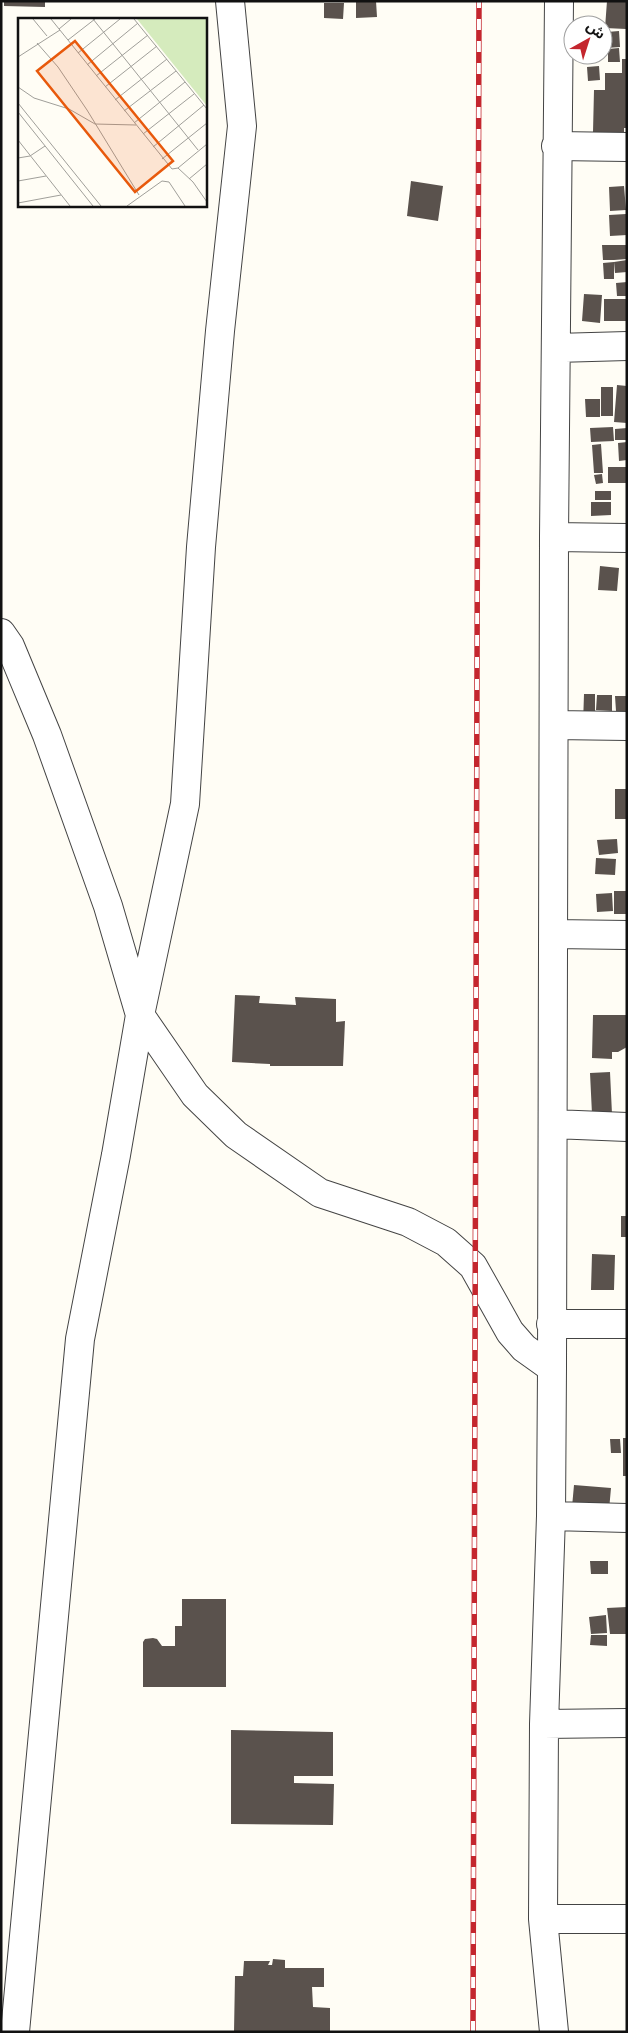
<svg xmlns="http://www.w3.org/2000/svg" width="628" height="2033" viewBox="0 0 628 2033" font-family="Spectral,'Noto Sans Arabic',serif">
<rect width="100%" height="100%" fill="#fffdf5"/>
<path fill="#5a524d" d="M4,1h41v6l-41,-1z
M356,1h20l1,16 -21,1z
M607,1h20l-1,28 -21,-1z
M324,3h20l-1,16 -19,-1z
M619,31l1,16 -13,1v-16z
M619,48l1,14h-12v-13z
M622,59h5v69h-3v4h-31l1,-42h11v-17h17z
M599,66l1,14 -12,1 -1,-14z
M411,181l32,5 -5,35 -31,-5z
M624,186l2,24 -16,1 -1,-24z
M626,214l1,21 -17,1 -1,-21z
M602,245h25v14l-13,1v-3v3h-11z
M627,260v12l-12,1 -1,-11z
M614,262v17h-10l-1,-16z
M627,282v14h-10l-1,-13z
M584,294l18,1 -2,28 -18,-2z
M604,299h23v22h-23z
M617,385l10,1v37l-13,-1z
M601,387h12v29h-12z
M585,399h15v18h-14z
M613,427l1,14 -23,1 -1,-14z
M627,428v12h-12v-11z
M627,442v18l-8,1 -1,-18z
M601,444l2,29h-9l-2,-28z
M608,467h19v16h-19z
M602,474l1,9 -7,1 -2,-9z
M595,491h16v9h-16z
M591,502h20v13l-20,1z
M600,566l19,2 -2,23 -19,-1z
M584,694h11v30h-12z
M597,695h15v16l-16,-1z
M615,696h12v15h-11z
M615,789h12v30h-12z
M617,839l1,14 -19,2 -2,-15z
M596,858l20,1 -1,16 -20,-1z
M614,891h13v23h-13z
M612,893l1,18 -16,1 -1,-18z
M235,995l25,1 -1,7 37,2 -1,-8 41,2v23l9,-1 -2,45h-73v-2l-38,-2z
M593,1015h34v32l-9,5h-6v7l-20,-1z
M610,1072l2,42h-20l-2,-41z
M621,1216h6v21h-6z
M592,1254l23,1 -1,35h-23z
M623,1438h4v38h-4z
M610,1439h10l1,14h-10z
M574,1485l37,3 -2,22 -37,-3z
M590,1561h18v13h-17z
M182,1599h44v88h-83v-45l2,-3 8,-1 4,1 5,7h13v-20h7z
M627,1607v27h-17l-3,-26z
M606,1615l1,18 -16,1 -2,-17z
M591,1635h16v11l-17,-1z
M231,1730l102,2v44h-39v7l40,1 -1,41 -102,-1z
M273,1959l12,1v8h39v19h-12l1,20 17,1v24h-96l1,-56h8l1,-15h26l-2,4h4z"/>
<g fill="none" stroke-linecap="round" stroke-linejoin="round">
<defs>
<path id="street" d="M556,146l71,1
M556,348l71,-2
M554,537l73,1
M1,633l9,13 37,89 61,171 32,109 55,80 41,40 84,58 88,29 38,20 27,24 37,66 14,16 28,20
M555,725l72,1
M554,934l73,1
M553,1124l74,3
M551,1324h76
M551,1516l76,2
M544,1724l83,-1
M543,1919h84
M15,2032l65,-693 36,-184 24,-140 45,-211 16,-257 19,-216 22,-205 -12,-125
M554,2032l-11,-113 1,-195 7,-208 1,-148 2,-831 5,-536"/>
</defs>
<use href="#street" stroke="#444" stroke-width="30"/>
<use href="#street" stroke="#fff" stroke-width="28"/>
<defs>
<path id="rail" d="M473,2032l6,-2031"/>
</defs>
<use href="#rail" stroke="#c4262e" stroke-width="5.5"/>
<use href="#rail" stroke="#fff" stroke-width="4" stroke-dasharray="11" stroke-linecap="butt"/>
</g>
<g transform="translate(18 18)">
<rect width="189" height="189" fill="#fffdf5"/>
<path d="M119,1h70v87z" fill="#d5ebbd"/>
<path fill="none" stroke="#a09f9a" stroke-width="1" d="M15,1l14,17M33,1l121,150 6,-1 29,-24M75,1l105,131M116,1l73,90M41,11l12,-10M50,22l27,-21M19,25l21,24 29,43 52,85M60,35l42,-34M0,39l42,-27M69,47l51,-42M78,58l52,-41M0,69l16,11 35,11 26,15 41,1M87,69l52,-41M97,82l52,-41M0,85l83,103M106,93l52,-40M0,94l75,94M116,105l51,-41M125,116l51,-40M0,122l52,66M135,129l51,-42M0,140l12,-2 15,-10M144,141l45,-36M160,150l15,14 14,20M171,161l18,-15M0,163l28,-5M0,185l43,-8M109,188l35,-25 7,1 16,24"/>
<path fill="#e8590c" fill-opacity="0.15" stroke="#e8590c" stroke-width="2.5" d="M57,23l98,120 -38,31 -98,-121z"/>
<rect width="189" height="189" fill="none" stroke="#111" stroke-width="2.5"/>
</g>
<rect width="628" height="2033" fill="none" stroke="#111111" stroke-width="5"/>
<g transform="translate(588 40) rotate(39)"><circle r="24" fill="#ffffff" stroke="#a0a0a0"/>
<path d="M0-4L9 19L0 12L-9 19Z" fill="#c4262e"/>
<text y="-8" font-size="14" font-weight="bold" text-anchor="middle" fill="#111111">ش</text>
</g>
</svg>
